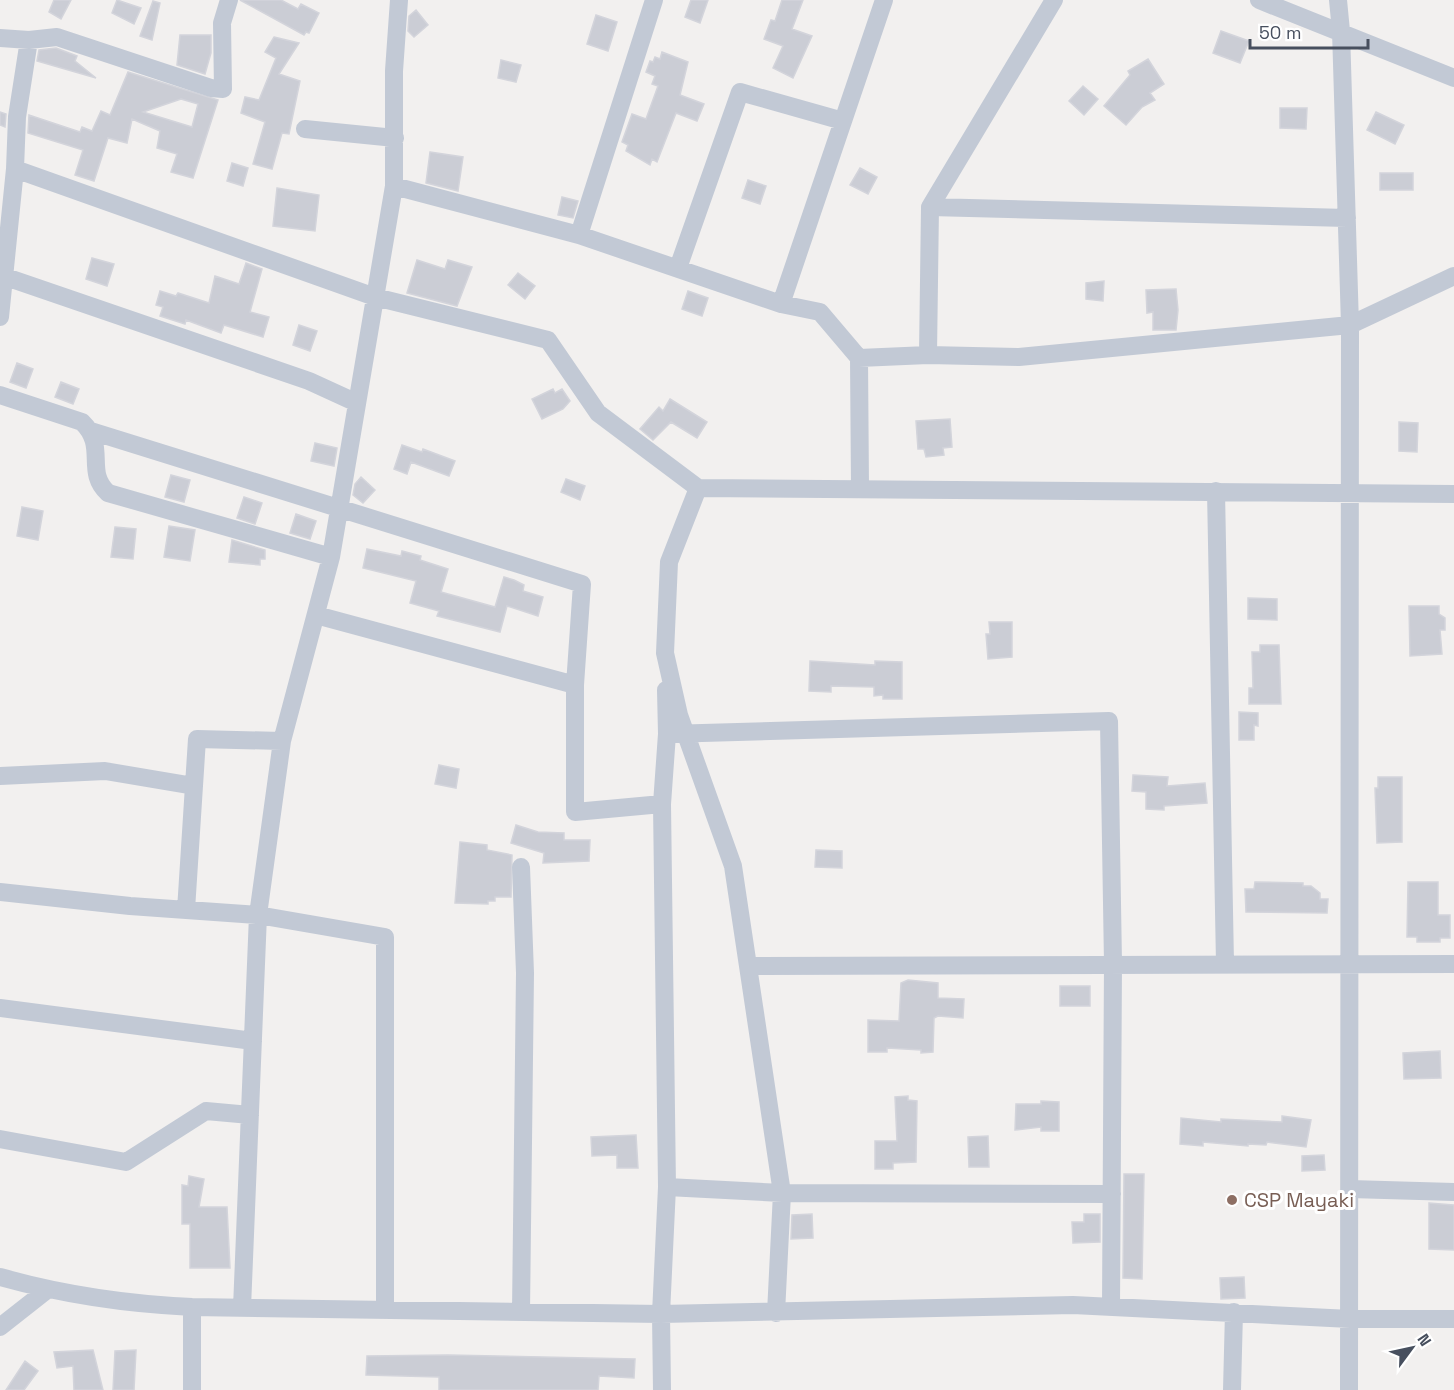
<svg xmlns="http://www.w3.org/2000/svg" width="1454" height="1390" viewBox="0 0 1454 1390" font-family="'Space Grotesk',sans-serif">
<rect width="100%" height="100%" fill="#f2f0ef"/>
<path fill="#cbcdd5" stroke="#d3d4db" stroke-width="1.5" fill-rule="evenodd" d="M54,0h17l-10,19 -12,-7z
M117,0l24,8 -7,16 -22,-11z
M240,0h41l17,9 3,-5 18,9 -10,20 -3,-1 -2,3z
M691,0h17l-8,23 -15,-6z
M782,0h21l-11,29 20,7 -19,42 -20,-10 10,-22 -19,-7 7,-19 4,1z
M153,1l7,2 -8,37 -12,-4z
M416,10l12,15 -14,12 -6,-6 1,-15z
M596,15l21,7 -9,29 -21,-7z
M1221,31l28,10 -9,22 -27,-10z
M180,35h31v18l-6,21 -28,-9z
M274,37l25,6 -20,31 21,7 -11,53 -7,-1 -10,36 -19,-5 12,-42 -24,-9 4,-16 14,3 17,-42 -11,-6z
M56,48l21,8 -2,5 21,17 -59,-17 2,-11z
M662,52l26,10 -8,33 24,9 -7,17 -21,-8 -19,49 -5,-3 -2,6 -24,-14 2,-6 -6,-3 10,-28 14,5 12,-33 -6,-2 3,-8 -9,-4 4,-11 3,1 2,-5 5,2z
M1148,59l16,25 -14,9 5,7 -13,7 -16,18 -22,-19 26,-31 -2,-4z
M501,60l20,5 -5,17 -18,-4z
M128,72l90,28 -25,78 -22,-6 6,-18 -20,-6 3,-17 -28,-12 -5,24 -19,-5 -14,43 -19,-6 8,-25 -55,-17 1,-18 51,17 2,-5 10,4 9,-20 9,4zM181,99l17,5 -6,23 -49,-15z
M1083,86l15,13 -14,16 -15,-14z
M1280,108h27l-1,21 -26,-1z
M0,112l6,2 -1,13 -5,-2z
M1376,112l28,13 -9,19 -28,-14z
M430,152l33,5 -5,34 -32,-8z
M232,163l16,5 -5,18 -16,-5z
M860,168l17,9 -9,17 -18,-9z
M1380,173h33v17h-33z
M748,180l18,6 -6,18 -18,-6z
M277,188l42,7 -4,36 -42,-5z
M562,197l16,4 -5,17 -15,-3z
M92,258l22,6 -7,22 -21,-7z
M417,260l28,9 3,-9 24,7 -15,39 -50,-13z
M246,263l16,6 -12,43 19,5 -6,20 -39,-12 -3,8 -35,-13 -1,4 -25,-8 3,-9 -7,-2 4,-14 16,5 2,-3 31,10 6,-27 24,8z
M518,273l17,13 -10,13 -17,-14z
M1104,281l-1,20 -17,-2v-16z
M1176,289l2,21 -2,20h-23v-18l-6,1 -1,-23z
M688,291l20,7 -6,18 -20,-7z
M299,325l18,6 -7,20 -17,-6z
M17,363l16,6 -7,19 -16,-6z
M61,382l18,7 -6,15 -18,-7z
M553,389l2,4 7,-4 8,12 -7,8 -21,10 -10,-20z
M670,399l37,23 -10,16 -26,-16 -18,18 -13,-11 19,-22 4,4z
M950,419l2,28 -9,1 1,7 -18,2 -2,-8h-6l-2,-28z
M1399,422l19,1 -1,29 -18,-1z
M315,443l22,5 -3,18 -23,-5z
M402,445l20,7 1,-3 32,12 -6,15 -38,-14 -4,12 -13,-5z
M171,475l19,5 -6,22 -19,-5z
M361,477l14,13 -12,13 -10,-8 2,-11z
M566,479l19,7 -5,14 -19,-8z
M244,497l18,6 -7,21 -18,-6z
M22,507l21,4 -5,29 -21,-4z
M296,514l20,7 -6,18 -20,-6z
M169,526l26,4 -5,31 -26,-4z
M115,527l21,2 -3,30 -22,-2z
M232,540l33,10v9h-5v6l-31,-3z
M367,549l34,7 1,-5 19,5 -1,4 28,9 -7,23 54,15 9,-30 10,3 10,5 -1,6 20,6 -5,19 -31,-10 -7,26 -63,-16 2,-5 -29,-8 6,-22 -53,-13z
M1248,598l29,1v21l-29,-1z
M1409,606h30v8l6,4v12h-5l2,24 -32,2z
M989,622h23v35l-24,2 -2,-25h4z
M1260,645h19l2,59h-32v-16h4l-1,-36h8z
M810,661l65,4v-4l27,1v37h-19v-4l-9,1v-9l-43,-1v6l-22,-1z
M1239,712l19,1v13l-4,-1v15h-15z
M439,765l20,4 -3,19 -21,-4z
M1133,775l35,2 -1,9 38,-3 2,20 -43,3v4l-18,-1v-17l-14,-1z
M1378,777h24v65l-25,1 -2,-55h3z
M516,825l22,7 26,1v7h26l-1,21 -46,2 1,-10 -33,-10z
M460,842l27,3v5l25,5 -1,42h-16v4h-7v3l-33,-1z
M816,850l26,1v17l-27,-1z
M1255,882l48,1v3h8l9,7v6h8l-1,14 -81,-1 -1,-23h9z
M1408,882h30v33h12v23h-10v4h-23v-5h-10z
M908,980l30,3v15l26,1 -1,19 -25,-2 -4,2 -1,34 -12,1v-3l-34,-2v4h-19v-32l31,1 2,-38z
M1060,986h30v20h-30z
M1440,1051l1,27 -37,1 -1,-26z
M908,1096v4l9,1 -1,61 -23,1v6h-18v-28h22l-2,-44z
M1041,1101l18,1v29h-18v-4l-26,3 1,-26h25z
M1282,1116l29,4 -5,27 -39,-5 -1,3 -18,-1v2l-45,-4v4l-23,-2 1,-26 40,4v-3l61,3z
M636,1135l2,33h-21v-13l-25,1 -1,-19z
M988,1136l1,31h-20l-1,-30z
M1324,1155l1,15 -23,1v-15z
M1124,1174h20l-2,105 -19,-1z
M189,1176l15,3 -5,28h28l3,61h-40v-44h-8v-39l6,1z
M1429,1203l25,2v45l-25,-1z
M812,1214l1,24 -22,1 1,-24z
M1084,1214h16v28l-27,1 -1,-21h12z
M1244,1277l1,21 -24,1 -1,-21z
M93,1350l10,40h-29l-1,-24 -16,2 -3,-16z
M136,1350l-2,40h-21l2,-39z
M448,1355l187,4 -1,19 -35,-2 -1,14h-159v-13l-73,-2 1,-19z
M25,1361l13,10 -14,19h-18z"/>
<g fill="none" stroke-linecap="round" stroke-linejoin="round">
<path stroke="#c2c9d5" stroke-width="18" d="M1259,0l195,78
M1338,0l3,31 9,294 -1,1065
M0,38l29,2 28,-3 154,51 12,1 -1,-66 7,-23
M305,129l90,9
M15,169l360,128 173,43 50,73 100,75 756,6
M394,186l185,49 202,69 39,8 39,46 1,130
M930,207l124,-207
M579,235l75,-235
M678,268l62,-176 103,29
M0,275l309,106 48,22
M781,304l103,-304
M0,317l15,-148 2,-52 12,-77
M928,355l2,-148 417,11
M859,358l69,-3 91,2 331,-32 104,-49
M0,395l82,27c26,25 2,49 26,71l223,64
M91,431l491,153 -7,101v127l87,-8
M698,488l-29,74 -4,91 14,62 54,151 49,327 -6,120
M1216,491l9,472
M316,615l259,70
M667,734l442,-13 4,242 -2,344
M0,776l105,-5 89,15
M521,867l4,106 -4,339
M0,892l130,14 128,9 127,22v373
M186,910l11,-171 85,2
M748,966l706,-2
M0,1008l253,33
M0,1139l126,23 80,-51 44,4
M667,1187l115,6 330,1
M1350,1189l104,3
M0,1277c64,18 126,27 192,30l469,7 412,-9 277,14h104
M192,1307v83
M242,1308l16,-393 24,-174 49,-184 63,-371v-115l5,-71
M0,1327l47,-37
M662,1390l-1,-76 6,-127 -5,-383 5,-70 -1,-44
M1232,1390l2,-78"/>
</g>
<circle fill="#8d6e63" stroke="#fff" stroke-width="2" cx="1232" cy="1200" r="6"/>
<g text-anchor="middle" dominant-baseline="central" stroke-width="6" stroke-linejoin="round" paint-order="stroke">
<g font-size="20" fill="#785e54" stroke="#fff" text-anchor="start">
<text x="1244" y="1200">CSP Mayaki</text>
</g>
</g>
<g transform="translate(1412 1348) rotate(57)" stroke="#ffffff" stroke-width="4.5" paint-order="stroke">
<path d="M0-4.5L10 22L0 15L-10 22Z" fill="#474f5e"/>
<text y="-9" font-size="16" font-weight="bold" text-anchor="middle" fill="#474f5e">N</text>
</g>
<path d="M1250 39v9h118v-9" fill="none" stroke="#474f5e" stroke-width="3"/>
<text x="1259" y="39" font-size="18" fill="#474f5e" stroke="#ffffff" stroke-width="4.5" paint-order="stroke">50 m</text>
</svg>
